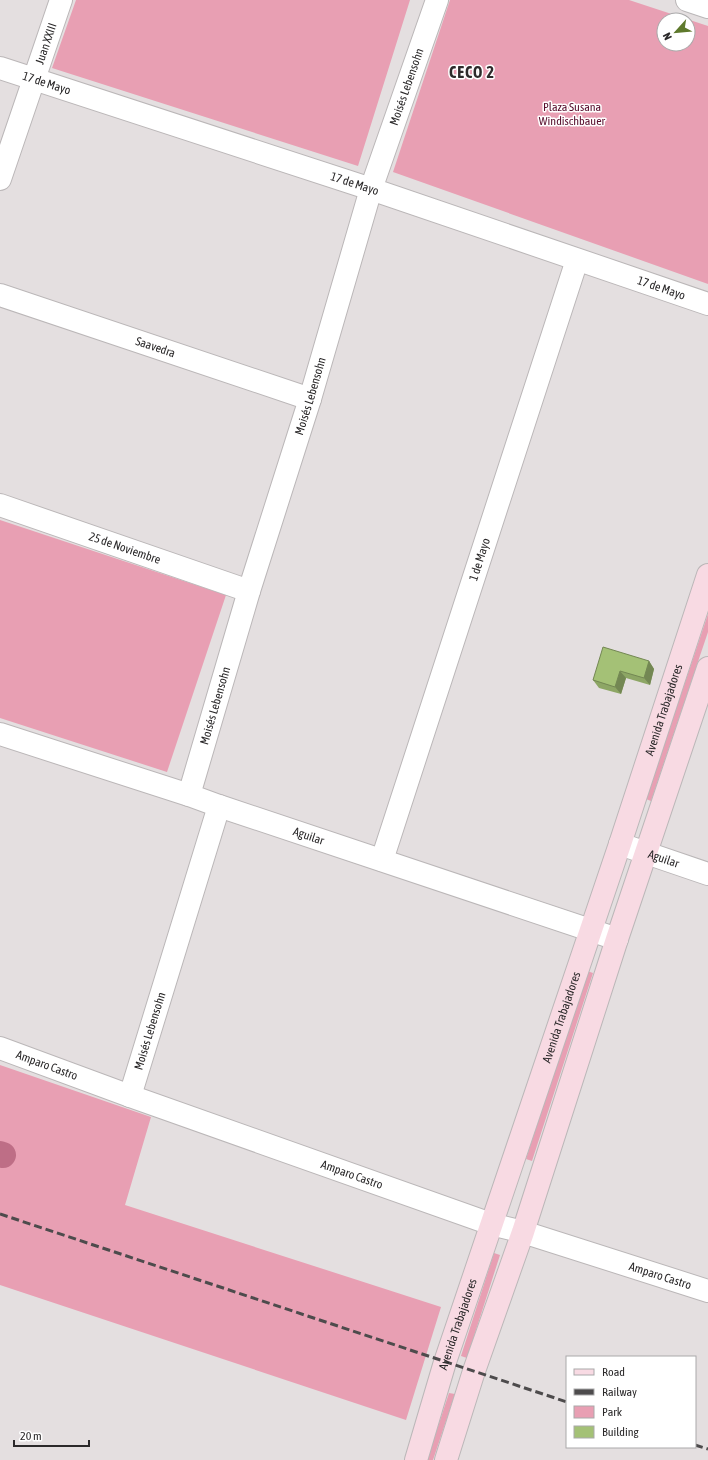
<svg xmlns="http://www.w3.org/2000/svg" width="708" height="1460" viewBox="0 0 708 1460" font-family="'Asap Condensed',sans-serif">
<rect width="100%" height="100%" fill="#e4dfe0"/>
<path fill="#e89fb3" fill-rule="evenodd" d="M76,0h334l-52,166 -306,-98z
M450,0h179l79,26v258l-315,-112zM664,20h24v24h-24z
M0,520l226,75 -59,177 -167,-54z
M708,614v18l-57,169 -5,-2z
M587,971l6,2 -61,188 -6,-2z
M0,1065l151,52 -26,88 316,102 -35,113 -406,-135z
M494,1253l6,2 -33,103 -6,-2z
M449,1393l6,1 -22,66h-6z"/>
<g fill="none" stroke-linecap="round" stroke-linejoin="round">
<path stroke="#be6e86" stroke-width="26" d="M0,1154l3,1"/>
<defs>
<g id="minor">
<path d="M687,0l21,7"/>
<path id="s1" d="M0,68l371,121 337,115"/>
<path id="s2" d="M0,179l61,-179"/>
<path id="s3" d="M0,295l310,104"/>
<path id="s4" d="M0,505l249,86"/>
<path id="s5" d="M0,734l189,61 30,11 398,133"/>
<path id="s6" d="M189,795l60,-204 61,-192 61,-210 66,-189"/>
<path id="s7" d="M620,844l88,30"/>
<path id="s8" d="M382,860l195,-600"/>
<path id="s9" d="M0,1048l130,48 361,128"/>
<path id="s10" d="M130,1096l89,-290"/>
</g>
<g id="tertiary">
<path id="s11" d="M491,1224l32,8 185,59"/>
</g>
<g id="secondary">
<path id="s12" d="M416,1460l29,-98 175,-518 88,-269"/>
<path d="M446,1460l28,-89 49,-139 94,-293 91,-271"/>
</g>
</defs>
<use href="#minor" stroke="#bbb7b8" stroke-width="24"/>
<use href="#tertiary" stroke="#bbb7b8" stroke-width="24"/>
<use href="#secondary" stroke="#bbb7b8" stroke-width="24"/>
<use href="#minor" stroke="#fff" stroke-width="22"/>
<use href="#tertiary" stroke="#fff" stroke-width="22"/>
<use href="#secondary" stroke="#f8dae3" stroke-width="22"/>
<path stroke="#4d4b4c" stroke-width="3" stroke-dasharray="8 4" stroke-linecap="butt" d="M0,1214l567,188
M695,1445l13,4"/>
</g>
<path fill="#8da665" d="M649,661l5,8 -4,16 -24,-7 -5,16 -22,-6 -6,-8z"/>
<path fill="#738753" d="M649,661l5,8 -4,16 -6,-7z
M620,671l6,7 -5,16 -6,-7z"/>
<path fill="#a4c176" stroke="#738753" d="M603,647l46,14 -5,17 -24,-7 -5,16 -22,-7z"/>
<g text-anchor="middle" dominant-baseline="central" stroke-width="3" stroke-linejoin="round" paint-order="stroke">
<g font-size="12" fill="#2b292a" stroke="#fff">
<text stroke="none"><textPath href="#s2" startOffset="143">Juan XXIII</textPath></text>
<text stroke="none"><textPath href="#s1" startOffset="49">17 de Mayo</textPath></text>
<text stroke="none"><textPath href="#s6" startOffset="741">Moisés Lebensohn</textPath></text>
<text stroke="none"><textPath href="#s1" startOffset="373">17 de Mayo</textPath></text>
<text stroke="none"><textPath href="#s1" startOffset="697">17 de Mayo</textPath></text>
<text stroke="none"><textPath href="#s3" startOffset="164">Saavedra</textPath></text>
<text stroke="none"><textPath href="#s6" startOffset="417">Moisés Lebensohn</textPath></text>
<text stroke="none"><textPath href="#s4" startOffset="132">25 de Noviembre</textPath></text>
<text stroke="none"><textPath href="#s8" startOffset="316">1 de Mayo</textPath></text>
<text stroke="none"><textPath href="#s6" startOffset="93">Moisés Lebensohn</textPath></text>
<text stroke="none"><textPath href="#s12" startOffset="790">Avenida Trabajadores</textPath></text>
<text stroke="none"><textPath href="#s5" startOffset="325">Aguilar</textPath></text>
<text stroke="none"><textPath href="#s7" startOffset="46">Aguilar</textPath></text>
<text stroke="none"><textPath href="#s12" startOffset="466">Avenida Trabajadores</textPath></text>
<text stroke="none"><textPath href="#s10" startOffset="68">Moisés Lebensohn</textPath></text>
<text stroke="none"><textPath href="#s9" startOffset="50">Amparo Castro</textPath></text>
<text stroke="none"><textPath href="#s9" startOffset="374">Amparo Castro</textPath></text>
<text stroke="none"><textPath href="#s11" startOffset="177">Amparo Castro</textPath></text>
<text stroke="none"><textPath href="#s12" startOffset="142">Avenida Trabajadores</textPath></text>
</g>
<g font-size="12" fill="#570d2c" stroke="#fff">
<text x="572" y="107">Plaza Susana<tspan x="572" dy="14">Windischbauer</tspan></text>
</g>
<g font-size="16" font-weight="bold" letter-spacing="1" fill="#2e2a2b" stroke="#fff">
<text x="472" y="72">CECO 2</text>
</g>
</g>
<rect x="566" y="1356" width="130" height="92" fill="#ffffff" stroke="#aaa9aa"/>
<rect x="574" y="1369" width="20" height="6" fill="#f8dae3" stroke="#aaa9aa"/>
<text x="602" y="1376" font-size="12" fill="#2b292a">Road</text>
<rect x="574" y="1389" width="20" height="6" fill="#4d4b4c" stroke="#aaa9aa"/>
<text x="602" y="1396" font-size="12" fill="#2b292a">Railway</text>
<rect x="574" y="1406" width="20" height="12" fill="#e89fb3" stroke="#aaa9aa"/>
<text x="602" y="1416" font-size="12" fill="#2b292a">Park</text>
<rect x="574" y="1426" width="20" height="12" fill="#a4c176" stroke="#aaa9aa"/>
<text x="602" y="1436" font-size="12" fill="#2b292a">Building</text>
<g transform="translate(676 32) rotate(243)"><circle r="19" fill="#ffffff" stroke="#aaa9aa"/>
<path d="M0-3L7 15L0 10L-7 15Z" fill="#5e792c"/>
<text y="-6" font-size="11" font-weight="bold" text-anchor="middle" fill="#2b292a">N</text>
</g>
<path d="M14 1440v6h75v-6" fill="none" stroke="#2b292a" stroke-width="2"/>
<text x="20" y="1440" font-size="12" fill="#2b292a" stroke="#ffffff" stroke-width="3" paint-order="stroke">20 m</text>
</svg>
